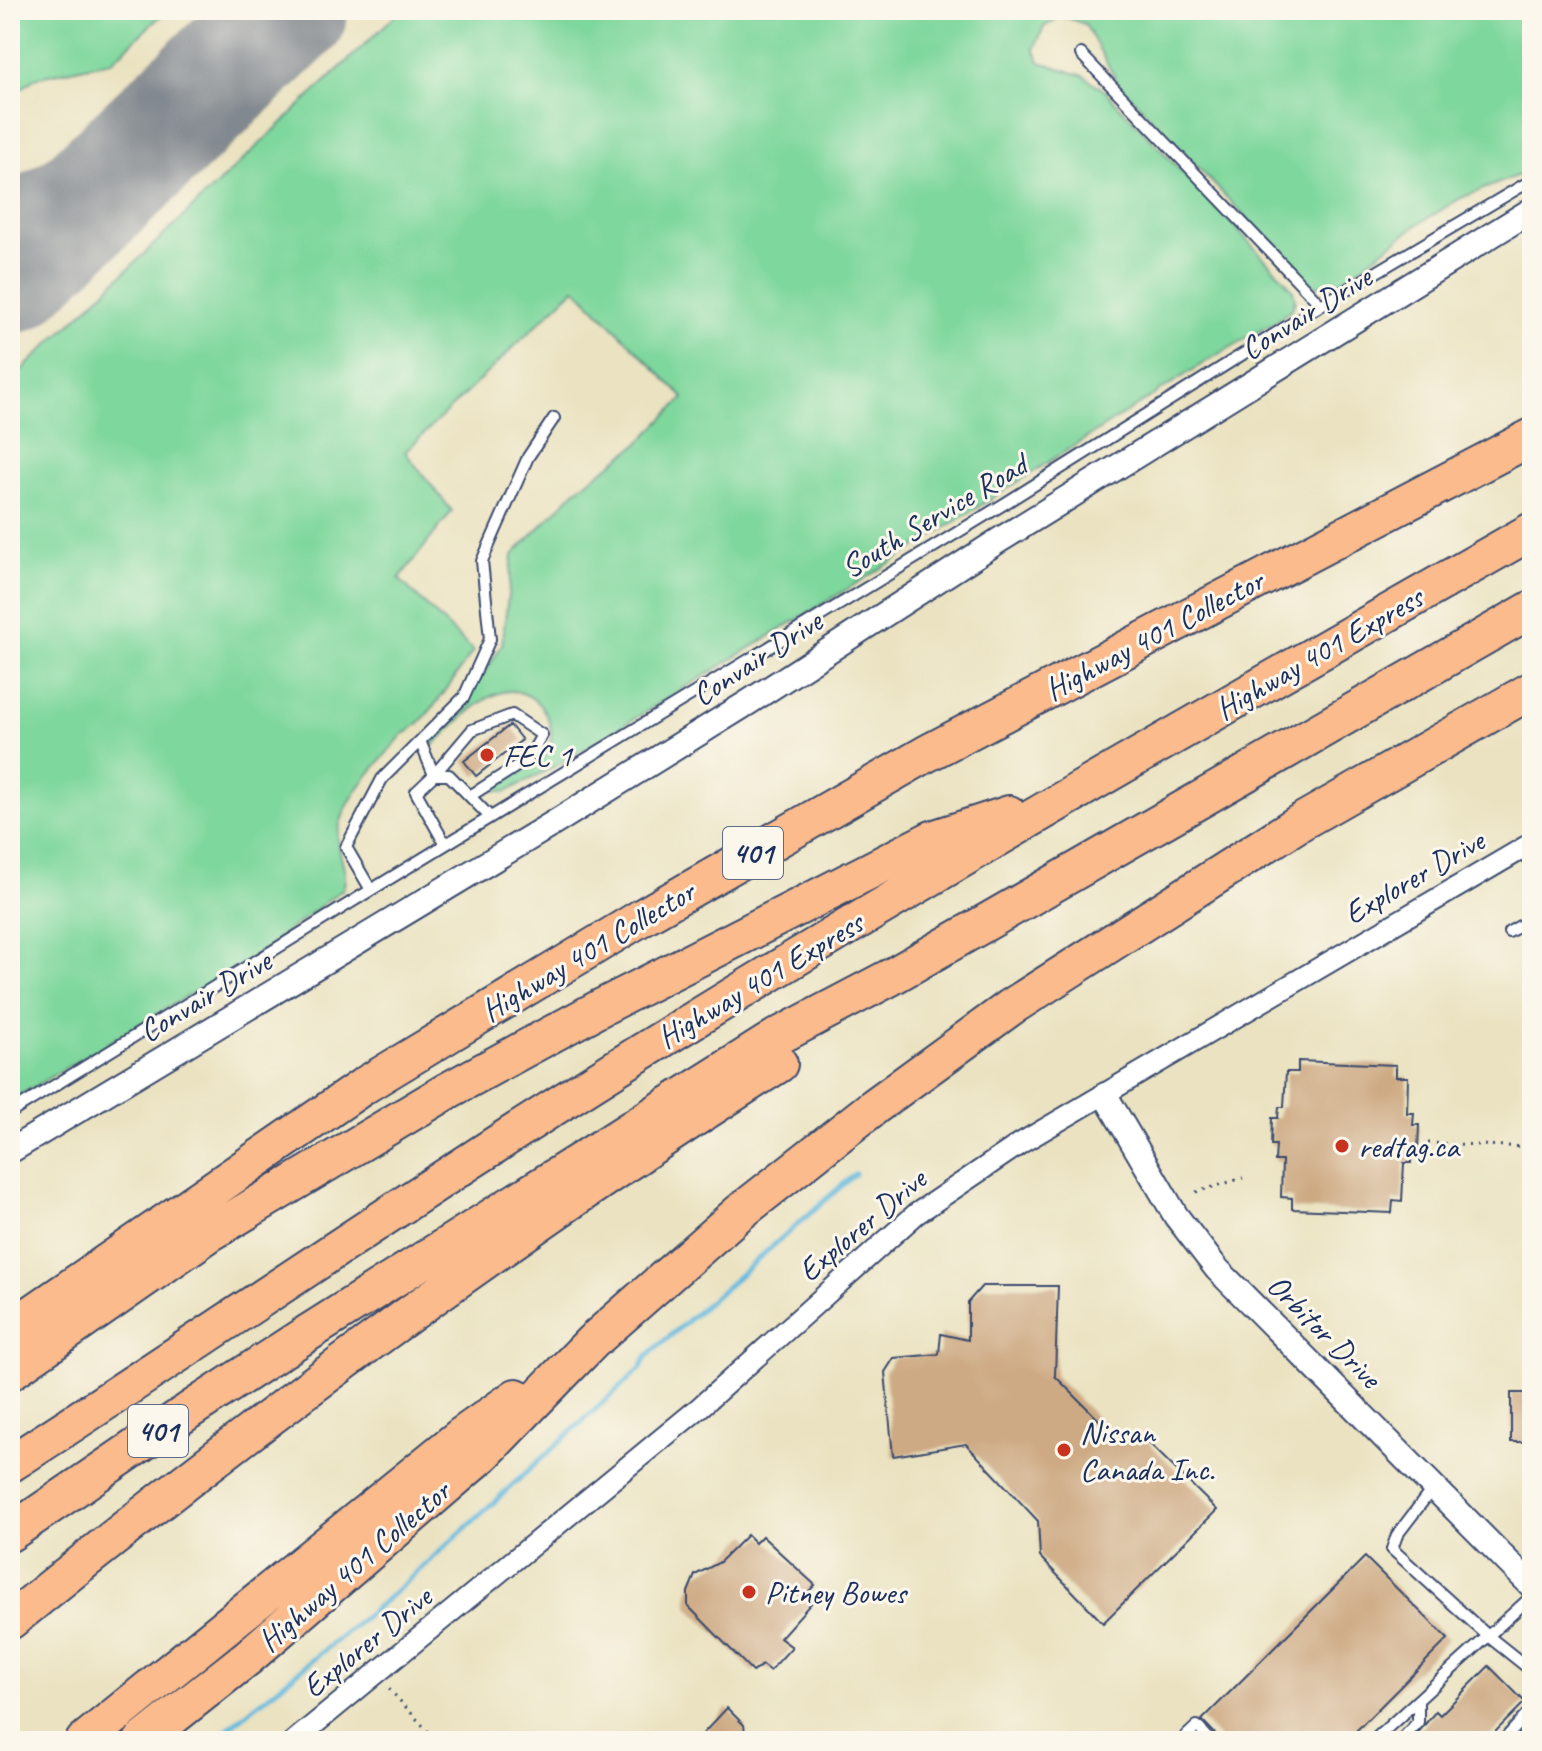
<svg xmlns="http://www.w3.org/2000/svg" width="1542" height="1751" viewBox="0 0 1542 1751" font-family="Caveat,sans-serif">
<rect width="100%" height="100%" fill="#fbf7ec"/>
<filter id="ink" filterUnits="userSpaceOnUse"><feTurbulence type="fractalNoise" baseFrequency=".0125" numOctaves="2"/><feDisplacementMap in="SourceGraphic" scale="16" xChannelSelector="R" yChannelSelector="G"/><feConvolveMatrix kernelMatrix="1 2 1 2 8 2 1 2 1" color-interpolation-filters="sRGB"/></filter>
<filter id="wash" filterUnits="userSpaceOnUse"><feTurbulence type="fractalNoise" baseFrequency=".006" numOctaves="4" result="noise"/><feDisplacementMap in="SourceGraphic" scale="32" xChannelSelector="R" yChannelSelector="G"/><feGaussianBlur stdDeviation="1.8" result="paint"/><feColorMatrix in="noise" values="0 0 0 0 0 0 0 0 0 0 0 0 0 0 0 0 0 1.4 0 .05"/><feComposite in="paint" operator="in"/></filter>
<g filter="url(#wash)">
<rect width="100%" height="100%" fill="#eae2c0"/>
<path fill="#7ed79c" stroke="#4c837d" stroke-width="2" d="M10,10h157l-55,51 -77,17 -25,20z
M401,10h1131v156l-13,9 -58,23 -43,26 -81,60 -21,2 -14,-9 -184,-194 -33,-59 -24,-8 -17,11 -10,22 6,13 44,14 21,15 179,188 9,11 2,10 -3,9 -20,15 -57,32 -325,207 -327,199 -57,30 -13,-2 52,-35c20,-28 -11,-74 -46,-62 -26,9 -47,36 -68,54v-10l55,-67 16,-25 11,-90 62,-64 63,-47 46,-46 -109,-110 -170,164 47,59 -53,68 74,72c-15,21 -48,75 -70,83 -23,29 -60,62 -65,100 -2,20 12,35 5,55l-90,68 -243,144v-720z"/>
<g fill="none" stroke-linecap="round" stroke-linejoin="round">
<path stroke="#5fb7dc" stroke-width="5" d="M213,1741l181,-148 247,-225 5,-11 209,-183"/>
<path stroke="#82888f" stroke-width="46" d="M10,208l104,-63 150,-111"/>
<path stroke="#82888f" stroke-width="118" d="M10,275l279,-265"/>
</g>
<g id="blocks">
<path fill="#ceaa84" d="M510,725l12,15 -46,36 -12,-15z
M1298,1061l98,4v12h12l-1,36h7l-1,12h6l-1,25h-7v13h-7l-2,38 -9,-1 -1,13 -100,-4v-11l-11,-1 1,-36h-7l1,-16h-5l1,-27h6l1,-11h5l2,-35h12z
M982,1286h76l-3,90 59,59h27l76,75 -114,113 -63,-66 -2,-36 -72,-77 -73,12 -8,-84 9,-14 45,-4 2,-20 27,6v-38z
M1511,1393h21v49h-21z
M747,1535l8,8 7,-7 53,49 -9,9 8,6 -34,38 12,9 -22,24 -8,-6 -9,7 -65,-66v-14l7,-17 25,-13z
M1365,1557l83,82 -102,102h-124l-20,-21z
M1489,1666l36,36 -39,39h-75l25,-30 4,4z
M727,1708l17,17 2,16h-50z"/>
</g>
</g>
<g filter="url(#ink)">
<use href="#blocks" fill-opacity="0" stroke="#3a4a6d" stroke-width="2"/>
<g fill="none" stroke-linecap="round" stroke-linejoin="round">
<defs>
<path id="service" d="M1081,54l240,251
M420,741l14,34 -18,17 29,52
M470,796l58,-37 14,-24 -30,-20 -40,15 -38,45h15l41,42
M371,890l-25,-43 36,-68 82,-82 26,-58 -8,-78 46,-104 26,-39
M1509,932l23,-13
M10,1113l361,-223 633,-386 317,-199 211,-125
M1433,1488l-36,47 -5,14 96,87 44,35
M1181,1741l16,-15 14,15
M1373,1741l159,-145
M1400,1741l18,-19v-22
M1503,1741l29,-32"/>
<path id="minor" d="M294,1741l405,-333 217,-194 105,-71 511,-300"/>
<path id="tertiary" d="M1105,1095l71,121 41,53 315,317
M10,1151l544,-328 195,-121 249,-161 534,-331"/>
<path id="motorway" d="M10,1329l355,-244 279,-169 282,-162 606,-317
M10,1372l200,-139 239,-143 151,-82 332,-169 77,-25
M10,1464c223,-144 442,-296 669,-435 281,-173 567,-335 853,-498
M10,1533l183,-125 115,-75 469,-296 114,-60 641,-368
M10,1621c246,-200 501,-388 769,-557
M84,1741l377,-305 55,-39
M142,1741l105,-83 236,-204 109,-112 147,-129 136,-107 136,-99 288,-184 233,-133"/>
</defs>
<use href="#service" stroke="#3a4a6d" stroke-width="14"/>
<use href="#minor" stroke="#3a4a6d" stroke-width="24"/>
<use href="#tertiary" stroke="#3a4a6d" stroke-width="28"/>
<use href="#motorway" stroke="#3a4a6d" stroke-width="40"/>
<path stroke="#3a4a6d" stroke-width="3" stroke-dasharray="2 6" stroke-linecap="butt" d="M1428,1143l104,4
M1196,1192l47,-14
M389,1689l48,52"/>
<use href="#service" stroke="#fff" stroke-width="10"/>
<use href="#minor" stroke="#fff" stroke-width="20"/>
<use href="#tertiary" stroke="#fff" stroke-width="24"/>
<use href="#motorway" stroke="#fbbb8c" stroke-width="36"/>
</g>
</g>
<g fill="#c8321e" stroke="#fbf7ec" stroke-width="3">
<circle cx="487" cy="755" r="8"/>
<circle cx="1342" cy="1146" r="8"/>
<circle cx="1064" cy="1450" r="8"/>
<circle cx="749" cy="1592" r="8"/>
</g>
<g text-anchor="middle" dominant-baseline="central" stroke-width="6" stroke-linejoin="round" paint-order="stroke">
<g fill="#fbf7ec" stroke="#5e6b89" stroke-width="2">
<rect x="723" y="827" width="60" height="52" rx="6"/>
<rect x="128" y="1405" width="60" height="52" rx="6"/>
</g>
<g font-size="30" font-weight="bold" fill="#1b2f5e">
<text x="753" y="853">401</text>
<text x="158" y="1431">401</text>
</g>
<g font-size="32" fill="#1b2f5e" stroke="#fbf7ec">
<text transform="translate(1306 313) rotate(-32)">Convair Drive</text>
<text transform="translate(934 516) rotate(-31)">South Service Road</text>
<text transform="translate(1154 635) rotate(-28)">Highway 401 Collector</text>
<text transform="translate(1319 653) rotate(-30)">Highway 401 Express</text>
<text transform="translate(757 658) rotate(-33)">Convair Drive</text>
<text transform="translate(1414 877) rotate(-30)">Explorer Drive</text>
<text transform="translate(588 951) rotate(-31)">Highway 401 Collector</text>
<text transform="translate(760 980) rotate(-31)">Highway 401 Express</text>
<text transform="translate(205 996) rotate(-31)">Convair Drive</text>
<text transform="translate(862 1225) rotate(-40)">Explorer Drive</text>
<text transform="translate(1324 1331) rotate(45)">Orbitor Drive</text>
<text transform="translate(354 1566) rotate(-41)">Highway 401 Collector</text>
<text transform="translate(367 1642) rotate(-39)">Explorer Drive</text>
</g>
<g font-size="32" fill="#1b2f5e" stroke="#fbf7ec" text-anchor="start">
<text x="503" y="755">FEC 1</text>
<text x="1358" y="1146">redtag.ca</text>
<text x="1080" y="1432">Nissan<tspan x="1080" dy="37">Canada Inc.</tspan></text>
<text x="765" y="1592">Pitney Bowes</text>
</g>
</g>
<rect width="1542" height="1751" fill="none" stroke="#fbf7ec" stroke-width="40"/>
</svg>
